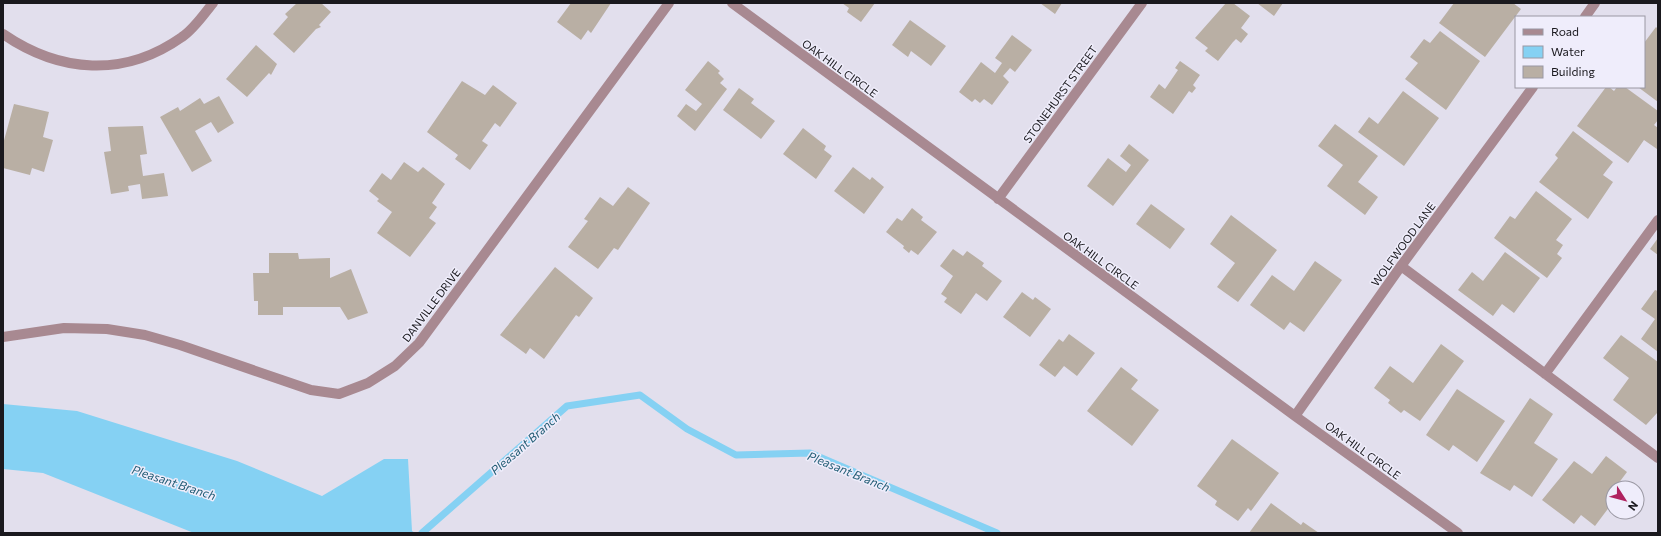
<svg xmlns="http://www.w3.org/2000/svg" width="1661" height="536" viewBox="0 0 1661 536" font-family="Commissioner,sans-serif">
<rect width="100%" height="100%" fill="#e2dfed"/>
<path fill="#85d1f3" d="M3,404l74,7 160,50 85,35 62,-37h24l4,72 3,2h-221l-151,-60 -40,-4z"/>
<g fill="none" stroke-linecap="round" stroke-linejoin="round">
<path stroke="#85d1f3" stroke-width="7" d="M422,533l145,-127 73,-11 47,34 49,26 74,-2 187,80"/>
</g>
<path fill="#b9afa4" d="M297,3h24l10,9 -12,13 2,2 -5,2 -22,24 -21,-19 15,-17 -3,-3z
M571,3h40l-20,30 -3,-3 -7,10 -24,-18z
M842,3h33l-14,19 -14,-10 2,-4z
M1040,3h22l-7,11z
M1226,3h7l17,13 -9,12 7,6 -7,9 -5,-4 -3,3 -15,19 -13,-10 3,-3 -13,-10z
M1257,3h26l-9,13z
M1454,3h59l8,6 -36,48 -46,-34z
M910,20l36,26 -15,20 -20,-15 -3,6 -16,-12z
M1656,27l2,2v73l-20,-15h6v-44z
M1440,31l40,30 -34,49 -41,-31 13,-16 -8,-6 14,-18 6,4z
M1012,35l20,15 -17,22 -5,-4 -7,8 6,6 -17,23 -8,-6 -4,4 -5,-4 -3,3 -13,-10 22,-30 14,11 7,-10 -7,-5z
M256,45l21,19 -6,11 -2,-2 -22,24 -21,-18z
M708,61l12,10 -2,2 6,6 -4,4 7,6 -32,42 -18,-15 9,-12 10,7 6,-7 -17,-14z
M1180,61l20,14 -7,10 3,3 -4,5 -3,-2 -16,23 -23,-17 9,-13 6,5 13,-19 -3,-2z
M462,81l23,14 8,-10 24,18 -17,24 -5,-4 -13,18 6,4 -18,25 -15,-11 3,-4 -31,-23z
M1606,87h3l5,4 3,-4h8l33,24v9l-4,5 4,3 -1,21 -13,-9 -16,23 -51,-37z
M739,88l15,11 -3,4 24,18 -14,18 -38,-29z
M1403,91l36,27 -35,48 -46,-34 11,-15 9,7z
M219,96l15,27 -16,10 -7,-11 -16,9 17,30 -20,11 -32,-55 18,-10 2,4 20,-13 4,6z
M14,104l35,8 -6,25 10,3 -9,32 -12,-4 -2,7 -27,-7v-24z
M1335,124l43,32 -20,26 20,15 -13,18 -38,-29 16,-21 -25,-19z
M143,126l4,28 -7,1 3,21 21,-3 4,23 -26,3 -2,-15 -12,2 1,5 -18,3 -7,-42 7,-1 -3,-24z
M803,128l23,18 -2,4 8,6 -16,23 -33,-25z
M1573,131l40,31 -10,13 10,7 -25,37 -49,-37 19,-24 -3,-3z
M1129,144l20,16 -36,46 -26,-20 21,-28 18,14 5,-7 -11,-9z
M404,162l14,10 5,-5 22,17 -13,19 5,4 -8,11 7,5 -26,34 -33,-24 15,-21 -15,-11 2,-2 -10,-8 13,-18 9,7z
M853,167l17,13 2,-3 12,10 -20,27 -30,-23z
M628,187l22,16 -32,47 -4,-2 -16,21 -30,-22 20,-26 -4,-2 16,-22 13,9z
M1536,191l36,28 -16,21 7,5 -6,9 5,4 -15,20 -53,-40 16,-22 5,3z
M1151,204l34,25 -15,20 -34,-25z
M912,208l11,9 -2,3 16,12 -19,23 -7,-5 -2,3 -6,-5 1,-2 -18,-14 11,-14 5,3z
M1231,215l46,35 -39,52 -21,-15 18,-24 -25,-19z
M1658,238v17l-8,-6z
M953,249l10,7 4,-5 17,12 -2,3 20,15 -15,20 -11,-8 -15,21 -17,-12 3,-4 -6,-4 12,-18 -13,-10z
M1505,252l35,26 -26,35 -12,-9 -9,12 -35,-26 14,-18 11,9z
M269,253h29l1,6 31,-1v20l21,-9 17,44 -20,7 -8,-13h-57v8h-25v-14h-4l-1,-28h16z
M1315,261l27,19 -38,52 -14,-10 -6,8 -34,-25 22,-30 22,16z
M555,267l38,31 -14,19 -3,-2 -32,44 -14,-11 -4,6 -26,-19z
M1655,290l3,1v61l-17,-13 14,-20 -14,-10z
M1022,292l11,8 2,-3 16,12 -21,28 -27,-20z
M1069,334l26,19 -18,23 -13,-10 -9,11 -16,-12 20,-26 4,3z
M1621,335l37,27v50l-12,13 -33,-25 16,-22 -26,-20z
M1441,344l23,17 -44,60 -16,-11 -3,3 -13,-10 2,-3 -16,-12 16,-22 23,17z
M1121,367l17,13 -7,9 28,21 -27,36 -45,-35z
M1457,389l48,32 -28,41 -24,-17 -4,6 -23,-16z
M1530,398l23,16 -19,29 24,16 -26,38 -18,-12 -4,6 -30,-18z
M1232,439l47,34 -28,38 -3,-3 -10,13 -23,-16 2,-4 -20,-15z
M1606,456l21,16 -12,16h-2v14l-18,24 -14,-11 -7,9 -32,-24 32,-39 18,13z
M1271,503l30,22 2,-3 16,11h-70z"/>
<g fill="none" stroke-linecap="round" stroke-linejoin="round">
<path stroke="#a88991" stroke-width="10" d="M732,3l563,413 163,117
M1585,17l10,-14
M3,34c57,39 121,44 179,3 12,-8 22,-23 31,-34
M998,199l144,-196
M1401,266l257,192
M3,337l61,-9 43,1 38,6 35,10 131,45 28,4 29,-11 27,-17 24,-23 250,-340
M1545,374l113,-154
M1295,416l106,-150 132,-179"/>
</g>
<g text-anchor="middle" dominant-baseline="central" stroke-width="3" stroke-linejoin="round" paint-order="stroke">
<g font-size="11" fill="#1a191e" stroke="#efedfb">
<text transform="translate(840 68) rotate(36)">OAK HILL CIRCLE</text>
<text transform="translate(1060 94) rotate(-54)">STONEHURST STREET</text>
<text transform="translate(1403 244) rotate(-54)">WOLFWOOD LANE</text>
<text transform="translate(1101 260) rotate(36)">OAK HILL CIRCLE</text>
<text transform="translate(431 305) rotate(-53)">DANVILLE DRIVE</text>
<text transform="translate(1363 450) rotate(36)">OAK HILL CIRCLE</text>
</g>
<g font-size="12" font-style="italic" fill="#225d75" stroke="#efedfb">
<text transform="translate(525 443) rotate(-41)">Pleasant Branch</text>
<text transform="translate(849 471) rotate(22)">Pleasant Branch</text>
<text transform="translate(174 482) rotate(18)">Pleasant Branch</text>
</g>
</g>
<rect width="1661" height="536" fill="none" stroke="#1a191e" stroke-width="8"/>
<rect x="1515" y="16" width="130" height="72" fill="#efedfb" stroke="#9a98a3"/>
<rect x="1523" y="29" width="20" height="6" fill="#a88991" stroke="#9a98a3"/>
<text x="1551" y="36" font-size="12" fill="#1a191e">Road</text>
<rect x="1523" y="46" width="20" height="12" fill="#85d1f3" stroke="#9a98a3"/>
<text x="1551" y="56" font-size="12" fill="#1a191e">Water</text>
<rect x="1523" y="66" width="20" height="12" fill="#b9afa4" stroke="#9a98a3"/>
<text x="1551" y="76" font-size="12" fill="#1a191e">Building</text>
<g transform="translate(1625 500) rotate(126)"><circle r="19" fill="#efedfb" stroke="#9a98a3"/>
<path d="M0-3L7 15L0 10L-7 15Z" fill="#af225f"/>
<text y="-6" font-size="11" font-weight="bold" text-anchor="middle" fill="#1a191e">N</text>
</g>
</svg>
